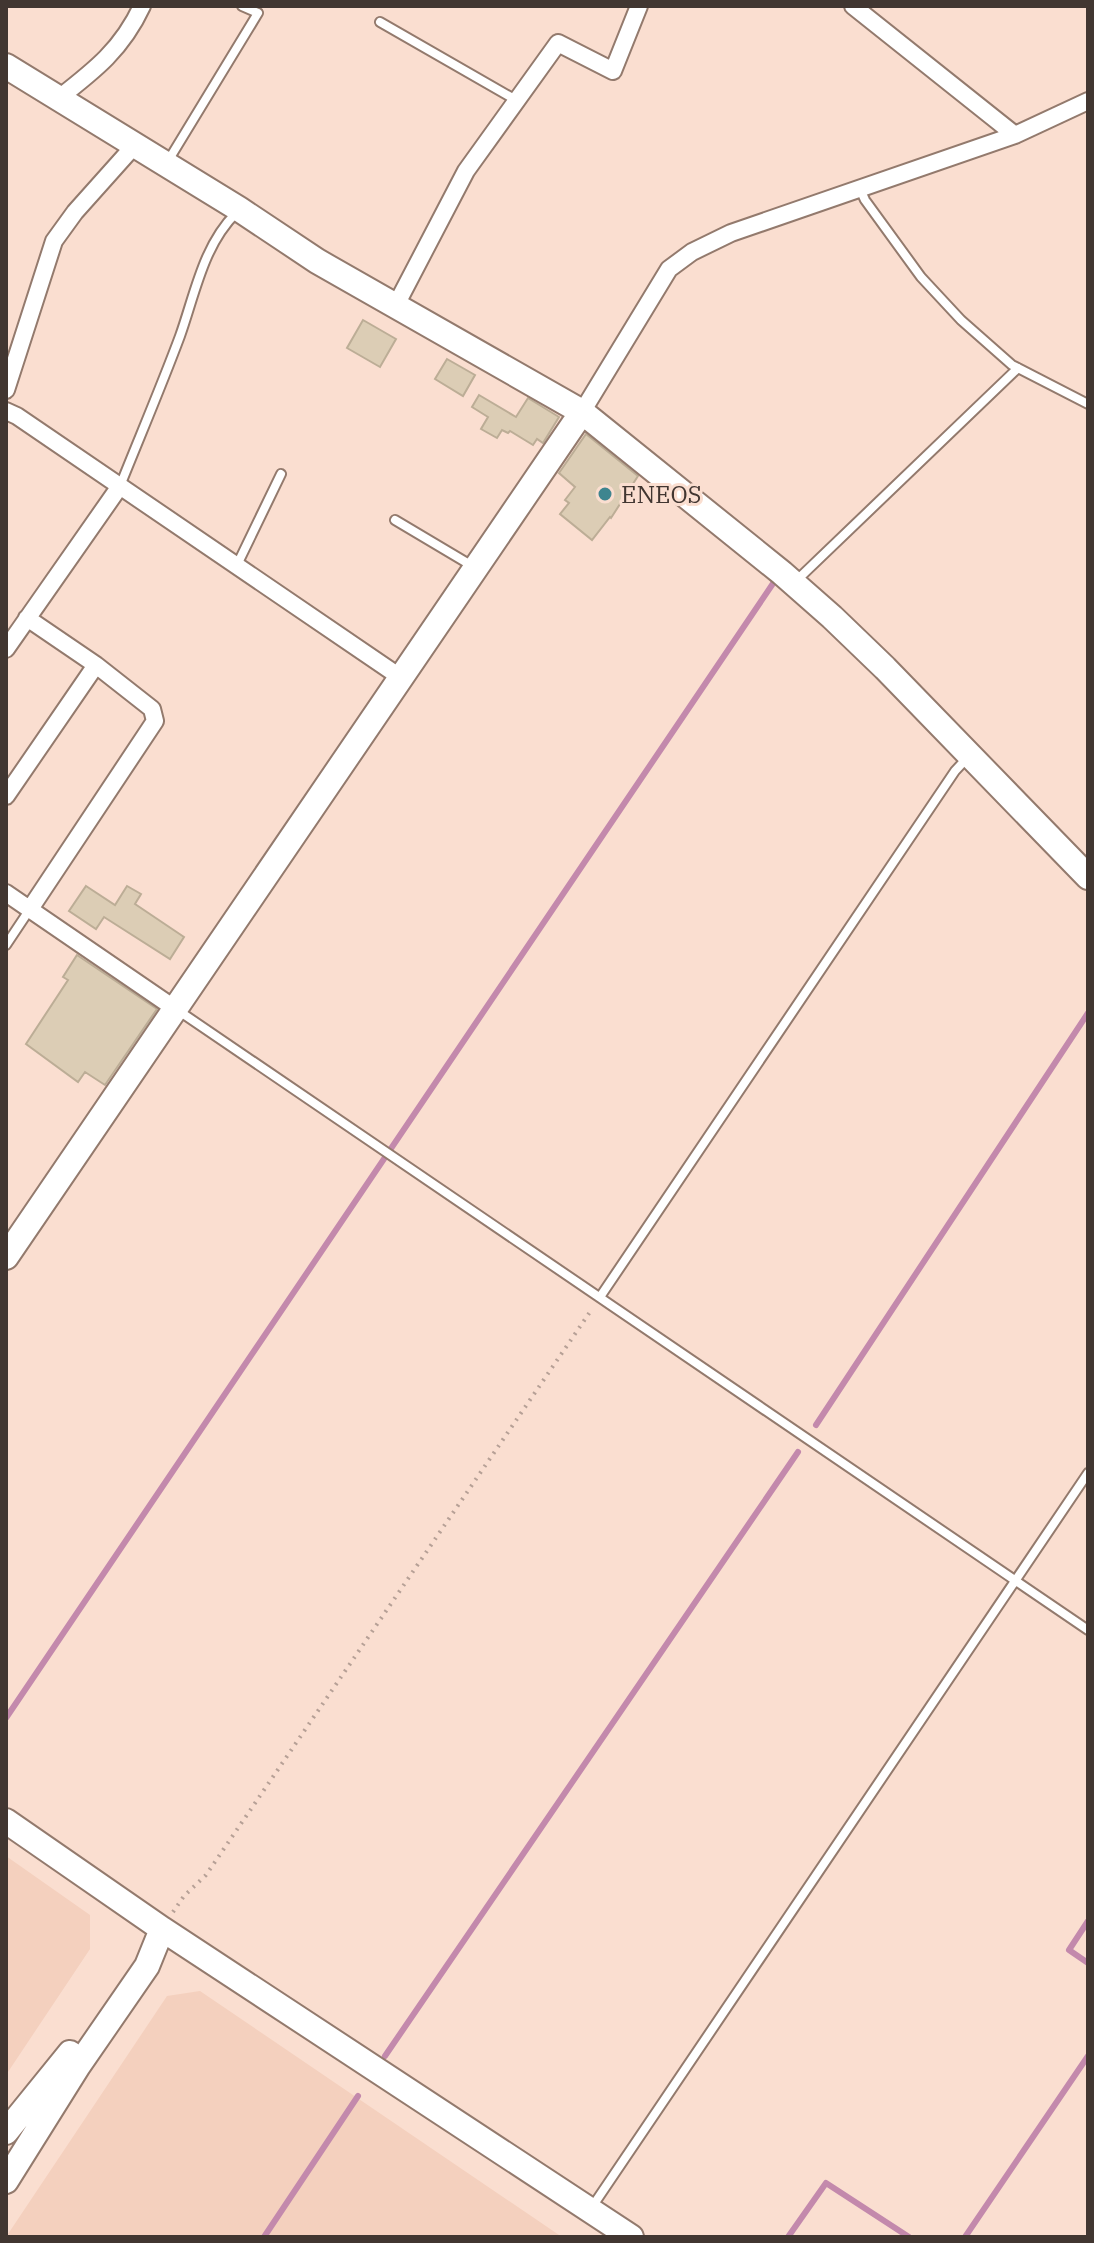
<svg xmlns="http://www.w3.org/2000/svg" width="1094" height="2243" viewBox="0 0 1094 2243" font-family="'IBM Plex Serif',serif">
<rect width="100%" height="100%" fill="#faded0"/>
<path fill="#f4d0be" d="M6,1856l84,59v34l-84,126z
M200,1991l362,246h-556l161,-241z"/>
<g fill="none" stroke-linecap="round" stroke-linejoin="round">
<path stroke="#c389ac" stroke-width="6" d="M816,1425l272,-412
M6,1718l768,-1136
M1088,1921l-19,29 19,13
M385,2056l413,-604
M264,2237l94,-141
M788,2237l38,-54 83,54
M965,2237l123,-181"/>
</g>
<path fill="#dccdb5" stroke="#bcad96" stroke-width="2" d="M363,320l33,19 -16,28 -33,-19z
M447,359l28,16 -12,21 -28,-17z
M479,395l37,22 12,-19 31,19 -16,26 -6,-4 -4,6 -23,-14 -2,2 -6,-3 -5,8 -16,-9 7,-12 -16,-10z
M586,434l52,42 -27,42 -1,-1 -18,23 -32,-26 9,-11 -4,-3 10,-13 -16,-14z
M86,886l29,19 12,-19 14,8 -6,10 49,33 -14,22 -66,-42 -8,12 -27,-18z
M77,955l80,54 -52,76 -20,-13 -7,10 -52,-38 42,-64 -5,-3z"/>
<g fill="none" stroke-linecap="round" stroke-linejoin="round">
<defs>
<path id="lane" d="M380,22l136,78
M168,161l90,-148 -16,-7
M860,189l5,11 56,77 40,43 51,45 76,39
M120,486c20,-50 41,-99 60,-150 15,-42 23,-90 56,-123
M395,520l79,47
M237,565l44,-91
M797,580l221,-212
M6,945l24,-36
M176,1009l912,621
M600,1297l355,-526 14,-15
M592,2207l496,-734"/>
<path id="street" d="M853,6l162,129
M59,98c36,-28 63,-49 83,-92
M395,307l71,-136 92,-128 55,28 26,-65
M6,390l48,-149 21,-29 59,-66
M6,411l11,5 383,261
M582,412l87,-143 23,-17 39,-19 284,-98 73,-34
M27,618l69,47 56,44 3,12 -125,188
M6,649l114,-163
M6,796l90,-131
M6,893l168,115"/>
<path id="secondary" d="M6,66l233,143 78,52 265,151 200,161 50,44 53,51 203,209
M6,1257l576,-845
M6,1821l156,108 469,308
M6,2132l64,-79
M6,2181l72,-115 69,-100 15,-37"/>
</defs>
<use href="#lane" stroke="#937a6d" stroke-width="12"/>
<use href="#street" stroke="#937a6d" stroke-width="20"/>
<use href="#secondary" stroke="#937a6d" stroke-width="28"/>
<path stroke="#b6a096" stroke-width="4" stroke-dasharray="2 6" stroke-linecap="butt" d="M173,1912l11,-16 22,-21 386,-566"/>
<use href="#lane" stroke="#fff" stroke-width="8"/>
<use href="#street" stroke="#fff" stroke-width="16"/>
<use href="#secondary" stroke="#fff" stroke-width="24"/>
</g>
<circle fill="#3e858f" stroke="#faded0" stroke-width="3" cx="605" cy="494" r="8"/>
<g text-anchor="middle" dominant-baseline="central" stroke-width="6" stroke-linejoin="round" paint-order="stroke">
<g font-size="24" fill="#413631" stroke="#faded0" text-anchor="start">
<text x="621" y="494">ENEOS</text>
</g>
</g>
<rect width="1094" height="2243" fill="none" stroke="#413631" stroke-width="16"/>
</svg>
